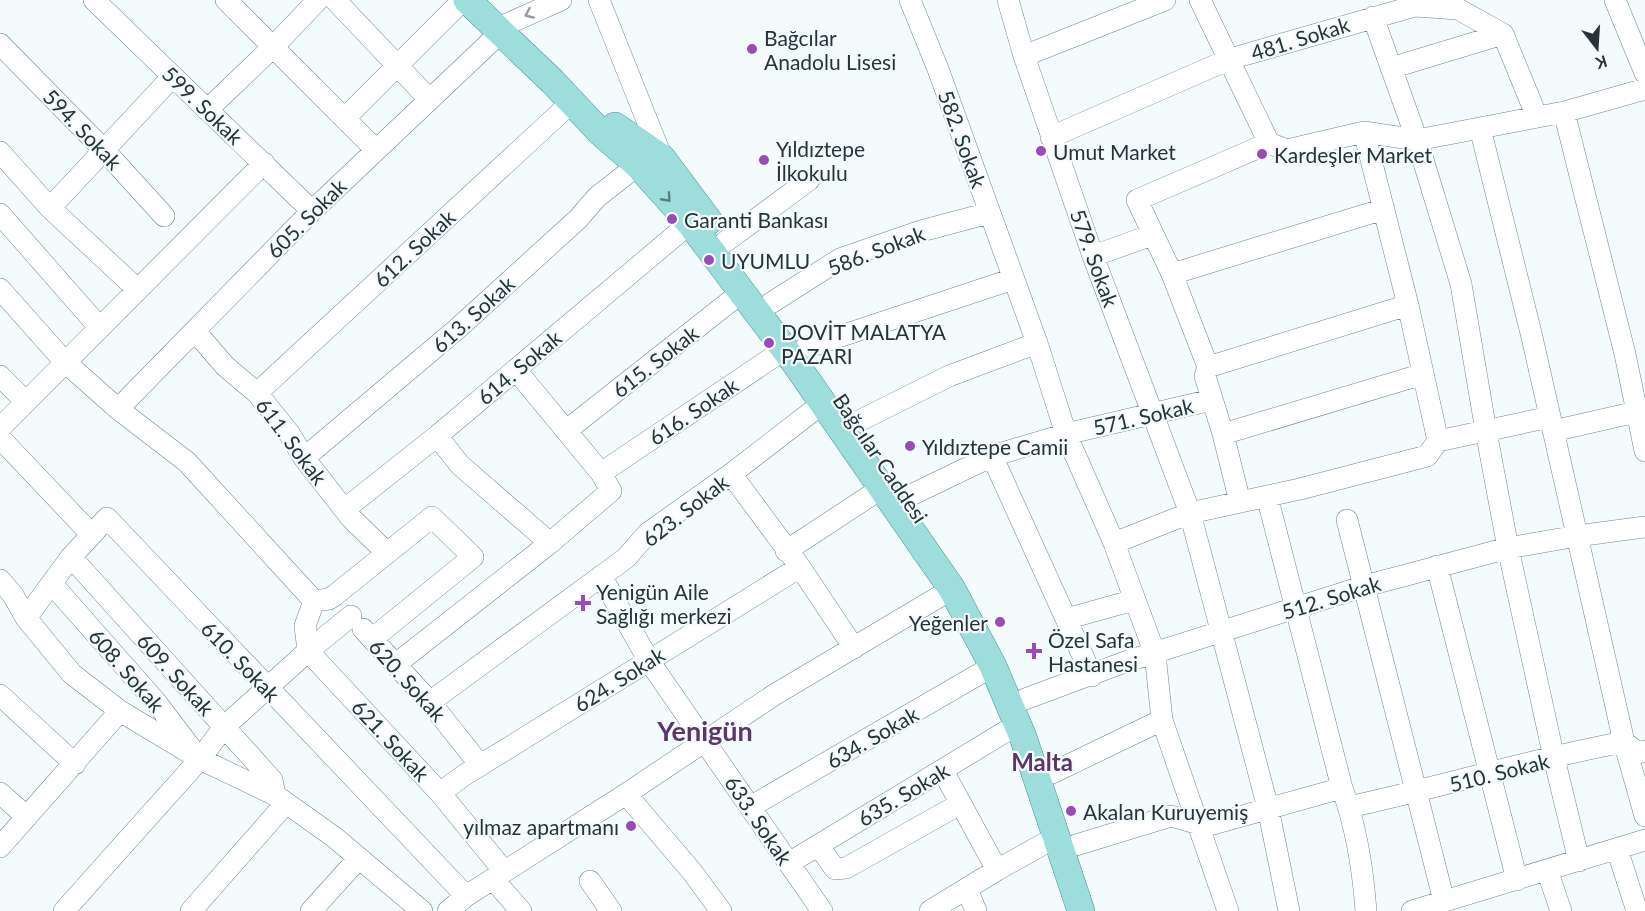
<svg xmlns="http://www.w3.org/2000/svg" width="1645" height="911" viewBox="0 0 1645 911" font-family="Lato,sans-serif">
<rect width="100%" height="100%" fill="#f4fbfd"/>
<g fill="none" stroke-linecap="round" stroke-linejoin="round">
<defs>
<path id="minor" d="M94,0l218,211
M226,0l150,150
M335,0l94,99
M599,0l63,158
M910,0l28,69 99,274 29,91 48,109 41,111 7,66 66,191
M1008,0l16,56 69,200 97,257 78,295 21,103
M1200,0l69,143 18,7 77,-18 53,8 147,-28 81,-23
M1615,0l30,73
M1373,17l44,123 44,144 25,147 22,117 46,210 25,103
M496,29l65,-29
M0,44l104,106 60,66
M1024,56l141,-56
M1391,68l112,-34
M207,110l66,-63 45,-47
M1564,112l61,242 20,97
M345,118l118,-118
M1480,128l51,205 93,409 21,74
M1051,137l179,-78 185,-53 43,3 45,25 34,83
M0,152l50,56 87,81
M50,208l123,-132
M0,214l100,114
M725,242l84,-62
M1093,256l59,-21
M1172,274l212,-65
M0,289l65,73 53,47 69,53 127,139 15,-2 6,-4 97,-78 41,40 -101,82
M771,303l69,-44 81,-28 68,-18
M195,331l30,35 32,27 32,40 15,25 47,60 36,35
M805,348l208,-69
M1208,367l200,-62
M0,376l26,26
M257,393l315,-291
M118,409l194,-198 188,-178
M857,422l92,-46 88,-33
M0,428l264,-265
M567,430l175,-138
M1553,431l92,-21
M1223,434l200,-60
M437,436l23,29 90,78
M0,438l91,96
M1438,441l112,-24
M992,456l100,220
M304,458l153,-129 121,-110 19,-22 41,-32
M601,473l184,-124
M731,474l69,93 54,81
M909,496l83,-40 74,-22 145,-34
M1267,496l75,292c14,38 21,82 24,123
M1240,502l-17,-68 -18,-58 3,-9 -36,-93 -35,-74 132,-57
M345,509l92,-73 253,-213
M1347,520l97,381
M1114,543l76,-30 110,-24 127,-33 11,-15 -30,-136 -44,-173
M786,551l96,-63
M71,557l201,223 3,15
M1437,566l80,314
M601,576l48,85 173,250
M0,580l13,15 13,23 46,56 48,37 80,48 75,36 59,42 88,74
M52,584l104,118 35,46
M314,601l-9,25 3,25 132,142 64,78
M26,618l45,-61 36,-39 359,378
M1066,619l68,-19
M363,629l67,73 50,63
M396,664l154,-121 61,-52 -10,-18 -85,-103
M0,695l75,69
M1025,699l100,-37 240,-76 143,-38 69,-12 68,-9
M430,702l196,-144 22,-25 83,-59 92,-71
M943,771l54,99
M1052,773l110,-53
M0,793l27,24
M440,793l23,-17 337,-209
M626,794l67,79 28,38
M750,807l243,-141
M1349,807c92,-20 182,-48 275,-65l14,11 7,-2
M818,845l17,24 11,-1 114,-64
M1076,845l95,-29 35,10 136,-38
M0,847l120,-136
M1617,849l20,62
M789,863l229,-139
M1547,870l14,41
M493,879l28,32
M590,881l21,30
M967,889l9,22
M64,911l136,-152 24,-32 84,-76 43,-35
M191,911l95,-108
M311,911l48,-53
M448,911l18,-15 160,-102 148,-99 178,-106
M930,911l67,-41 59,-33
M1412,911l233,-71"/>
<path id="major" d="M467,0l86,82 48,51 37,32 52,58 103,137 159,229 41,77 30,71 58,174
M615,126l47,32 47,63"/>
</defs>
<use href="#minor" stroke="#698890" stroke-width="22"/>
<use href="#major" stroke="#489393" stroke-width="28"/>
<use href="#minor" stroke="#fff" stroke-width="21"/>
<use href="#major" stroke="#9ddddc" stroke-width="27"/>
</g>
<defs><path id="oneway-chevron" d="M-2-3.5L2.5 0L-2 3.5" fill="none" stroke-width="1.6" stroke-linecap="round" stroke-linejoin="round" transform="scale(1.5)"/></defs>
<use stroke="#929a9b" href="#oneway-chevron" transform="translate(529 14) rotate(156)"/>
<use stroke="#5c8081" href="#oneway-chevron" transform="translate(667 198) rotate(48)"/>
<g fill="#9b4ab9" stroke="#f4fbfd" stroke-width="2">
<circle cx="752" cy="49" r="6"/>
<circle cx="1041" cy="151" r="6"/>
<circle cx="1262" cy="154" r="6"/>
<circle cx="764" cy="160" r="6"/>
<circle cx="672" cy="219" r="6"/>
<circle cx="709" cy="260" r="6"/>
<circle cx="769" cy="343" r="6"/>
<circle cx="910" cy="446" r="6"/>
<path d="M580 594h6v6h6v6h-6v6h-6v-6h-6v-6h6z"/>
<circle cx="1000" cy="622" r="6"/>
<path d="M1031 642h6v6h6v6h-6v6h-6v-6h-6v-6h6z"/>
<circle cx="1071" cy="811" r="6"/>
<circle cx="631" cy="826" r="6"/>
</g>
<g text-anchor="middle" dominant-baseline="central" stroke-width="4.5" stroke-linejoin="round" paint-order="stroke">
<g font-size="21" fill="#263437" stroke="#f4fbfd" text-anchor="start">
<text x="764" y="37">Bağcılar<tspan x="764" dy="24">Anadolu Lisesi</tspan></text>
<text x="776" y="148">Yıldıztepe<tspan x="776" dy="24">İlkokulu</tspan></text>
<text x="1053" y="151">Umut Market</text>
<text x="1274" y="154">Kardeşler Market</text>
<text x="684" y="219">Garanti Bankası</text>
<text x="721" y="260">UYUMLU</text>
<text x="781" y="331">DOVİT MALATYA<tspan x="781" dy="24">PAZARI</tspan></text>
<text x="922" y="446">Yıldıztepe Camii</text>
<text x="596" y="591">Yenigün Aile<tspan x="596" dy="24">Sağlığı merkezi</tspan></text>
<text x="988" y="622" text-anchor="end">Yeğenler</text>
<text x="1048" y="639">Özel Safa<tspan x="1048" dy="24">Hastanesi</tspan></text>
<text x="1083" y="811">Akalan Kuruyemiş</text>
<text x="619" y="826" text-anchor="end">yılmaz apartmanı</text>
</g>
<g font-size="21" fill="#263437" stroke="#f4fbfd">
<text transform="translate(1300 38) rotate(-17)">481. Sokak</text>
<text transform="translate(203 105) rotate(44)">599. Sokak</text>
<text transform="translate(83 129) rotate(46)">594. Sokak</text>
<text transform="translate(963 139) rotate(70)">582. Sokak</text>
<text transform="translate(306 218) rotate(-45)">605. Sokak</text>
<text transform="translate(414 248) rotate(-43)">612. Sokak</text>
<text transform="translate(876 250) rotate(-21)">586. Sokak</text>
<text transform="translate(1095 258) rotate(70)">579. Sokak</text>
<text transform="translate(473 314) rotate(-42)">613. Sokak</text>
<text transform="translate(655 361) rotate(-38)">615. Sokak</text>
<text transform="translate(519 367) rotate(-40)">614. Sokak</text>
<text transform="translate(693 411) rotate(-34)">616. Sokak</text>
<text transform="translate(1143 416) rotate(-13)">571. Sokak</text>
<text transform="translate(292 441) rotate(53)">611. Sokak</text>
<text transform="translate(881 458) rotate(56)">Bağcılar Caddesi</text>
<text transform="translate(685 510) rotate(-38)">623. Sokak</text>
<text transform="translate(1331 597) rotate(-17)">512. Sokak</text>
<text transform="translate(241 661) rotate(46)">610. Sokak</text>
<text transform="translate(127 670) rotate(49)">608. Sokak</text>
<text transform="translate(176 674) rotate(48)">609. Sokak</text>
<text transform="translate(619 679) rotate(-32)">624. Sokak</text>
<text transform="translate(408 680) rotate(48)">620. Sokak</text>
<text transform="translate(872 737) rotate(-30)">634. Sokak</text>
<text transform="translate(391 740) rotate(47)">621. Sokak</text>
<text transform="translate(1499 772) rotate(-14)">510. Sokak</text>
<text transform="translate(903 794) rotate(-31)">635. Sokak</text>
<text transform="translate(759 820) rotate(56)">633. Sokak</text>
</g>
<g font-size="24" font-weight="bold" fill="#5d356c" stroke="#f4fbfd">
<text x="1042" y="761">Malta</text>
</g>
<g font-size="27" font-weight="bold" fill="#5d356c" stroke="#f4fbfd">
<text x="705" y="730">Yenigün</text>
</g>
</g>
<g transform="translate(1597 48) rotate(163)" stroke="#f4fbfd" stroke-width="4.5" paint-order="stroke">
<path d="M0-4.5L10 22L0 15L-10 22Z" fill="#263437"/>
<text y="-9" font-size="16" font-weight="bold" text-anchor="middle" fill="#263437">K</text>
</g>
</svg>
